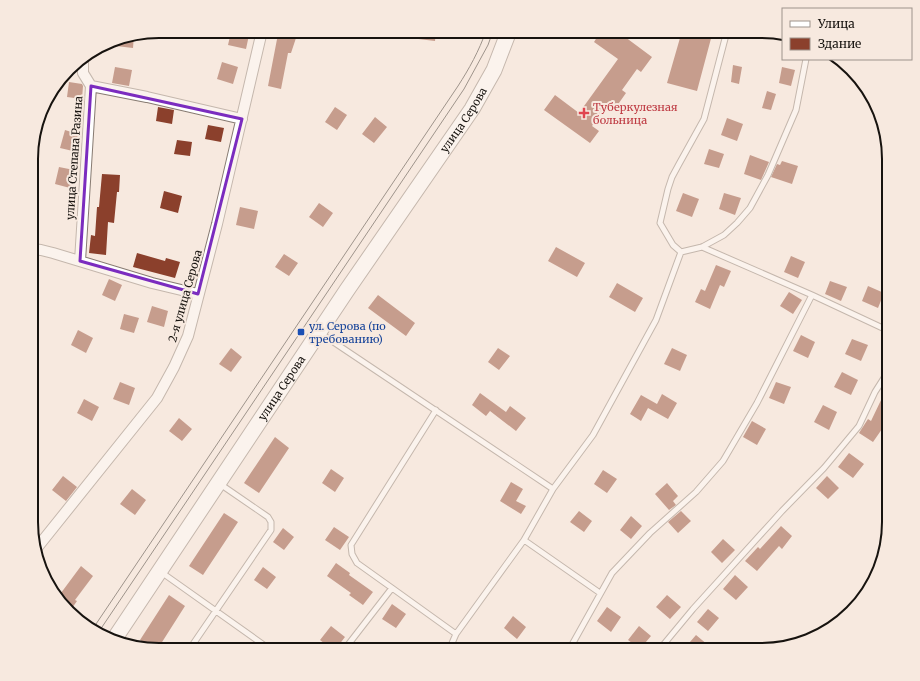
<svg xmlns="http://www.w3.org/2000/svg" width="920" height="681" viewBox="0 0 920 681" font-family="Merriweather,serif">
<rect width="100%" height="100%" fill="#f7e9df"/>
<path fill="#8b402c" d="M403,31h33l-1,10 -33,-4z
M601,31h16l35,26 -11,15 -4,-3 -15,21 4,3 -12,17 -6,-5 -16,21 7,5 -9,12 -46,-33 11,-15 24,18 39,-54 -24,-17z
M682,31h31l-16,60 -30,-8z
M231,32l18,3 -3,14 -18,-4z
M278,34l18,4 -5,15h-3l-7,36 -13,-3z
M134,35l-1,13 -17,-2 1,-8z
M222,62l16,5 -5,17 -16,-5z
M733,65l9,2 -3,17 -8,-2z
M115,67l17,3 -3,16 -17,-3z
M782,67l13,3 -4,16 -12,-3z
M69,82l13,2 1,2 -1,13 -15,-2z
M767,91l9,3 -5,16 -9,-2z
M158,107l16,3 -2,14 -16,-3z
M335,107l12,8 -10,15 -12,-8z
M375,117l12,10 -13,16 -12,-9z
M727,118l16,6 -6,17 -16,-6z
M208,125l16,3 -3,14 -16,-3z
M65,130l16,5 -4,17 -17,-4z
M177,140l15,2 -2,14 -16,-2z
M709,149l15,5 -5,14 -15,-4z
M750,155l19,7 -8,18 -17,-6z
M782,161l16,5 -6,18 -21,-7 6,-13 3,1z
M59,167l15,3 -4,18 -15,-4z
M102,174l18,1 -1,17h-2l-3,31 -6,-1 -2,33 -17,-2 2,-18 4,1 2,-29h2z
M164,191l18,5 -4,17 -18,-5z
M683,193l16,6 -7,18 -16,-6z
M724,193l17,5 -6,17 -16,-6z
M319,203l14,10 -10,14 -14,-10z
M240,207l18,4 -4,18 -18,-4z
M556,247l29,16 -8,14 -29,-16z
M137,253l28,8 1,-3 14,4 -5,16 -42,-11z
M284,254l14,9 -9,13 -14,-9z
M791,256l14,6 -7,16 -14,-6z
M716,265l15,6 -7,16 -4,-2 -10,24 -15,-7 6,-13 4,2z
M109,279l13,6 -7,16 -13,-6z
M830,281l17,6 -6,14 -16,-7z
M617,283l26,15 -8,14 -26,-15z
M868,286l16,7 -6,15 -16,-7z
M789,292l13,8 -9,14 -13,-8z
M378,295l37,28 -9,13 -38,-28z
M152,306l16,5 -4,16 -17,-5z
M124,314l15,4 -5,15 -14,-4z
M78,330l15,8 -7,15 -15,-8z
M801,335l14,7 -7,16 -15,-7z
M852,339l16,6 -7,16 -16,-7z
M231,348l11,9 -11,15 -12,-8z
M498,348l12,8 -11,14 -11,-8z
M672,348l15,7 -7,16 -16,-7z
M842,372l16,8 -7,15 -17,-8z
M120,382l15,6 -6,17 -16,-6z
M776,382l15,5 -7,17 -15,-6z
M480,393l26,19 4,-6 16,12 -10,13 -26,-20 -4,5 -14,-11z
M662,394l15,9 -9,16 -20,-11 -7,13 -11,-7 11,-19 16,9z
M882,398l7,3v18l-16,23 -14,-9 9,-14 3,2z
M84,399l15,8 -7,14 -15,-8z
M823,405l14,7 -8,18 -15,-8z
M179,418l13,11 -10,12 -13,-10z
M752,421l14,8 -9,16 -14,-8z
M275,437l14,11 -30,45 -15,-10z
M849,453l15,11 -11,14 -15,-11z
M331,469l13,9 -9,14 -13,-9z
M603,470l14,9 -10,14 -13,-9z
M63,476l14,11 -11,14 -14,-11z
M827,476l12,12 -11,11 -12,-11z
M511,482l12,7 -7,12 10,5 -5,8 -21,-13z
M667,483l11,13 -5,5 3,4 -7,5 -14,-16z
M132,489l14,11 -11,15 -15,-11z
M579,511l13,10 -8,11 -14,-10z
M681,511l10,10 -13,12 -10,-11z
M224,513l14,9 -35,53 -14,-9z
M631,516l11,10 -11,13 -11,-9z
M781,526l11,10 -10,13 -3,-3 -22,25 -12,-10 13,-14 2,2z
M334,527l15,10 -9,13 -15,-10z
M283,528l11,9 -10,13 -11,-8z
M723,539l12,11 -13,13 -11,-11z
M336,563l14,10 -1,2 24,17 -10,13 -14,-10 2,-2 -24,-17z
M81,566l12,10 -18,24 2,1 -7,10 -12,-14z
M263,567l13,10 -9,12 -13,-9z
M735,575l13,12 -12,13 -13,-11z
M169,595l16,11 -28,44h-2l-15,-10z
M667,595l14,12 -11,12 -14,-12z
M392,604l14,10 -10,14 -14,-9z
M607,607l14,10 -10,15 -14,-11z
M708,609l11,9 -11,13 -11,-9z
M513,616l13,11 -9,12 -13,-11z
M331,626l14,11 -10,13h-2l-13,-10z
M639,626l12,10 -11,13 -12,-9z
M696,635l12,10 -4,5h-21z"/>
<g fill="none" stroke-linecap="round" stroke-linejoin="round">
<defs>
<path id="service" d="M756,31l27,5
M702,247l110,48 77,36
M681,252l21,-5 22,-12 13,-12 13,-15 18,-33 28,-65 10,-51
M320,333l233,156 -29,51 -68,94 -64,-46 -48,62
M553,489l40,-54 63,-115 25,-68 -8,-7 -13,-22 8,-34 4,-12 7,-13 25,-45 23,-88
M524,540l76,53
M161,572l110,78
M392,588l-35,-25 -5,-9 -1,-9 85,-135
M189,650l82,-120v-8l-3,-5 -48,-33
M449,650l7,-16
M569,650l43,-77 38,-40 46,-41 27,-31 34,-58 55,-108
M659,650l34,-41 89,-98 42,-43 35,-42 16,-34 14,-22"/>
<path id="minor" d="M91,86l56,11 95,22
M32,249l9,1 12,3 99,30 46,11
M80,261l11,-175 -8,-13v-15
M36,549l121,-151 17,-31 14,-31 29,-112 45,-193"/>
<g id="primary">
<path id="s1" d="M113,641l234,-351 125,-181 22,-39 15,-39"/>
</g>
</defs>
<use href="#service" stroke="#877b72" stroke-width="7"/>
<use href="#minor" stroke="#877b72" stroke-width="12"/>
<use href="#primary" stroke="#877b72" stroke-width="17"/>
<use href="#service" stroke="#fff" stroke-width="5"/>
<use href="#minor" stroke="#fff" stroke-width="10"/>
<use href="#primary" stroke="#fff" stroke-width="15"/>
<path stroke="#302b26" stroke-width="1" d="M92,630l366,-544c11,-17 21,-35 28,-55
M98,633l366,-544 24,-44 5,-14"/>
</g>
<path d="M0 0H920V681H0ZM91,86l151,33 -44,175 -118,-33z" fill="#f7e9df" fill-opacity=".55" fill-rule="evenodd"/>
<path fill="none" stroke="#7b2cbf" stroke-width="3" stroke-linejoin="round" d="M91,86l151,33 -44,175 -118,-33z"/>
<path fill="#e0444e" stroke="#f7e9df" stroke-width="1.5" d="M582 107h4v4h4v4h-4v4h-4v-4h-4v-4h4z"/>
<rect fill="#1a4fb4" stroke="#f7e9df" stroke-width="1.5" x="297" y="328" width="8" height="8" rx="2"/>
<g text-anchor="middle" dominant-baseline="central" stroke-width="4" stroke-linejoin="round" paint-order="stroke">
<g font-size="11" fill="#be3a42" stroke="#f7e9df" text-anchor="start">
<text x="593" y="107">Туберкулезная<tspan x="593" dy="13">больница</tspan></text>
</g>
<g font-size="11" fill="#17130f" stroke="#f7e9df">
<text stroke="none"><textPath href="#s1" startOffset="628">улица Серова</textPath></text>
<text transform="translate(74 158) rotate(-86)">улица Степана Разина</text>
<text transform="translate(185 296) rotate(-74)">2-я улица Серова</text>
<text stroke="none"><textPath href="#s1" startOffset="304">улица Серова</textPath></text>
</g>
<g font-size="11" fill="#164399" stroke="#f7e9df" text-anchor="start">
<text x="309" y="326">ул. Серова (по<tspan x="309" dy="13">требованию)</tspan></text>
</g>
</g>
<path d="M0 0H920V681H0ZM159 38H761A121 121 0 0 1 882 159V522A121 121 0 0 1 761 643H159A121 121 0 0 1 38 522V159A121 121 0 0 1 159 38Z" fill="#f7e9df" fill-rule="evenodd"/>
<path fill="none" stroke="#17130f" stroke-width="2" d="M159 38H761A121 121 0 0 1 882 159V522A121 121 0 0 1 761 643H159A121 121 0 0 1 38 522V159A121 121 0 0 1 159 38Z"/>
<rect x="782" y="8" width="130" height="52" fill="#f7e9df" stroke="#9d938c"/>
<rect x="790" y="21" width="20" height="6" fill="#ffffff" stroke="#9d938c"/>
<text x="818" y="28" font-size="12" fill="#17130f">Улица</text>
<rect x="790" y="38" width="20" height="12" fill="#8b402c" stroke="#9d938c"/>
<text x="818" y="48" font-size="12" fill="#17130f">Здание</text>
</svg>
